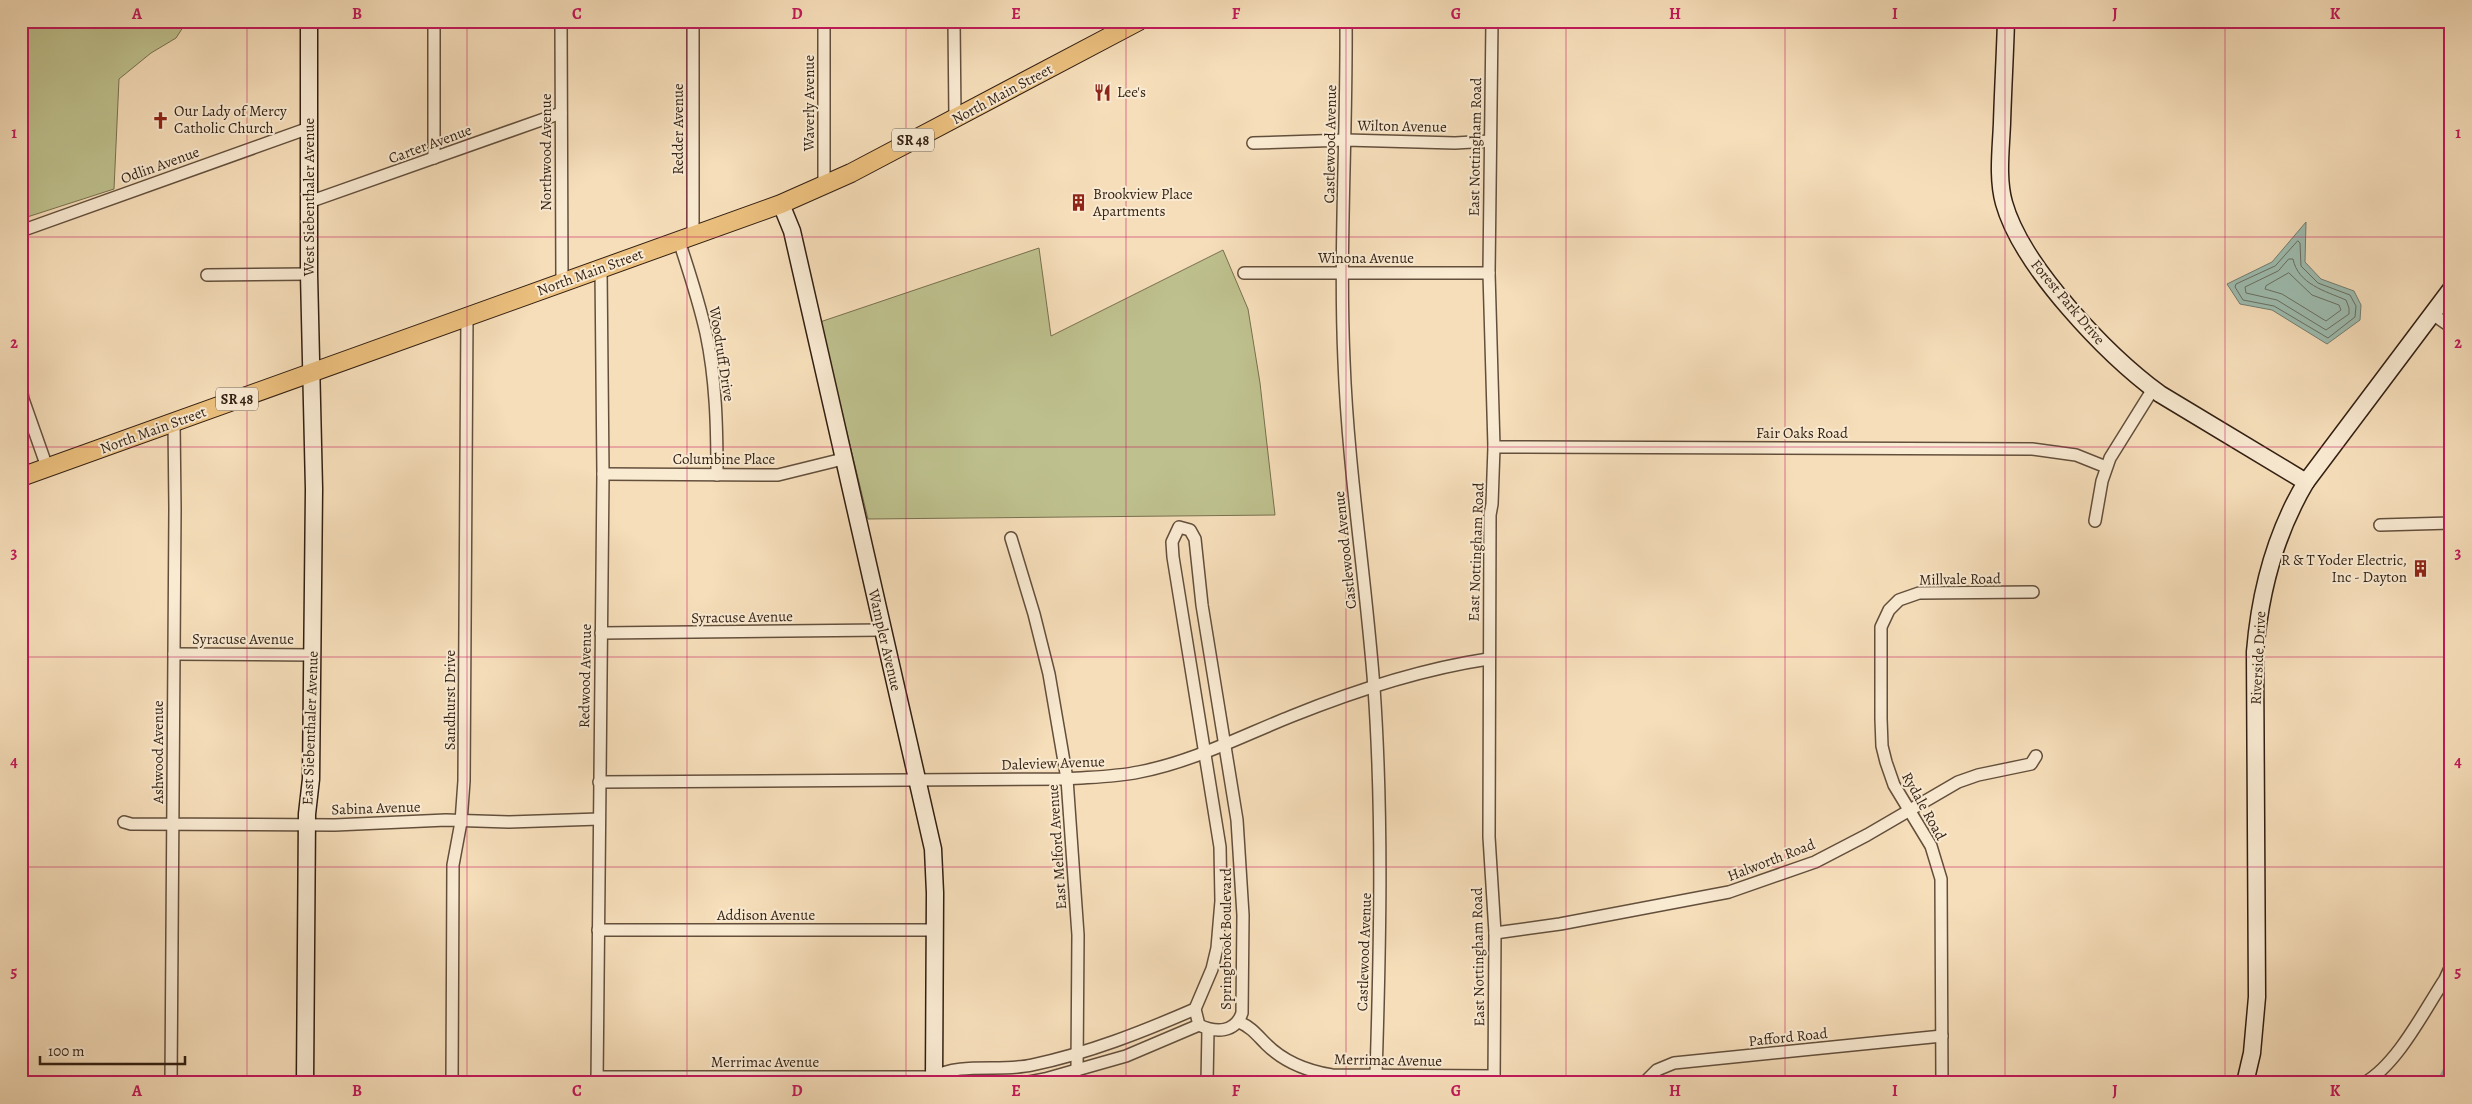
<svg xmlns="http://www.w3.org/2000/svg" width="2472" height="1104" font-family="Alegreya,serif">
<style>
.green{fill:#bec18e;stroke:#787050}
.water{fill:#9dbcb0;stroke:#727d71}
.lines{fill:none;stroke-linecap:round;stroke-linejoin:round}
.shore{stroke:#686e61;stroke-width:1}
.river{stroke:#9dbcb0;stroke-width:18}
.street-casing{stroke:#634f3c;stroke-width:14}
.secondary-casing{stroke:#321f12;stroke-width:19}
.primary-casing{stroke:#321f12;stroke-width:20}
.street{stroke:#f9ead2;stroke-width:11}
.secondary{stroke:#f9ead2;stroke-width:16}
.primary{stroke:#ebbf7d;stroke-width:18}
.grid{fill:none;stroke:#c2185b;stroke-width:1;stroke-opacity:0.55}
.labels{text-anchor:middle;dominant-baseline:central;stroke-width:4;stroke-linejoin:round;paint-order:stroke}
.shield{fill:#f9ead2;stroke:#6e5c4c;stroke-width:1}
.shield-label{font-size:14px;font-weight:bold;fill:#321f12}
.poi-label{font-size:15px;fill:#321f12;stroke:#f9ead2;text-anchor:start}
.street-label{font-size:15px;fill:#321f12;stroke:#f9ead2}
.neatline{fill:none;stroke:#c2185b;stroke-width:2}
.grid-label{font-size:16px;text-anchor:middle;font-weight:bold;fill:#c2185b}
</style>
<rect width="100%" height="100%" fill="#f6deba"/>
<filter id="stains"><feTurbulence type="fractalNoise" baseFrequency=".004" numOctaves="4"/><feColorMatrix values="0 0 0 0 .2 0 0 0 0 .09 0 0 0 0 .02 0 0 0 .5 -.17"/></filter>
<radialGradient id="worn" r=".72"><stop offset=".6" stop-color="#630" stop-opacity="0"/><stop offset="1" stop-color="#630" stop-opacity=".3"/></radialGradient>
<g class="green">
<polygon points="21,21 187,21 176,38 151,53 119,79 114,189 21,219"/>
<polygon points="1039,248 1051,336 1223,250 1248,309 1260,383 1275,515 868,519 820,322"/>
</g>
<polygon class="water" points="2306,222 2305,262 2321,279 2354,291 2361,305 2360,320 2327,344 2272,310 2240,304 2227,284 2272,262"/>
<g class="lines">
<g class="shore">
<polygon points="2298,241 2300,243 2301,266 2318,283 2350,295 2356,306 2355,317 2328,338 2274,306 2243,300 2235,287 2236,284 2275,266"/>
<path d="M2289 259H2293C2298 284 2325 291 2346 300L2349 308V314L2326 330 2277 300 2246 293 2245 287 2278 271Z"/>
<polygon points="2289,273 2312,295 2339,305 2341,310 2326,321 2282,294 2265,289 2266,286"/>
</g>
<polyline class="river" points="2446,1083 2451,1073"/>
<defs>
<g id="street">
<polyline points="561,21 562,283"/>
<polyline points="693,21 693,236"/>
<polyline points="824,21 824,186"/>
<polyline points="954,21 955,119"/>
<path d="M1346 21C1347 134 1339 248 1344 361 1348 470 1366 579 1374 688 1383 817 1380 946 1376 1075"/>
<polyline points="1492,21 1489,273 1494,447 1492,504 1490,515 1489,837 1495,933 1494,1083"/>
<polyline points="1253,143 1346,140 1455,143 1490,141"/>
<polyline points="434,158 434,21"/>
<polyline points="309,202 561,113"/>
<polyline points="21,231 309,128"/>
<path d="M679 241C689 271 699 302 706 333 716 380 717 427 717 475"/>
<polyline points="21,258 21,311"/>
<polyline points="1244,273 1489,273"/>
<polyline points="207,275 309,274"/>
<polyline points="2431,313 2451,327"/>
<polyline points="21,388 23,399 47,467"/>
<polyline points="1494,447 2032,449 2076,455 2106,467"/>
<polyline points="603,474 778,475 843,459"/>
<polyline points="2095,521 2102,481 2110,458 2153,389"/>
<polyline points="2380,525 2451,523"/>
<path d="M1179 527 1190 530 1195 539 1202 605 1237 820 1243 915 1242 1013C1235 1033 1216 1033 1199 1025L1195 1009 1212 969 1217 948 1221 901 1220 847 1173 557 1172 542Z"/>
<polyline points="1011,538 1034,614 1049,674 1067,779 1078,935 1077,1070"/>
<polyline points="601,633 883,630"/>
<polyline points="174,654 312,655"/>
<path d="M599 782 1067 779C1091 777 1115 777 1139 772 1192 762 1242 736 1292 716 1354 691 1422 669 1488 659"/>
<polyline points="124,822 131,824 335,825 446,820 509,822 599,819"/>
<polyline points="598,930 935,930"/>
<polyline points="1495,933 1560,924 1729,892 1815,862 1867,835 1958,782 1978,775 2031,764 2036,756"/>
<path d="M1239 1022C1251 1027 1257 1035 1266 1044 1284 1062 1307 1071 1332 1075L1494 1076"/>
<polyline points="597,1077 934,1077 945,1083"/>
<path d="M934 1077C959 1062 1002 1072 1032 1065 1089 1053 1142 1032 1195 1009"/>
<polyline points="171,1083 175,509 174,422"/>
<polyline points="452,1083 453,865 461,822 464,781 467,316"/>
<polyline points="597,1083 603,474 601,269"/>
<polyline points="1024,1083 1045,1079 1126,1056 1199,1025"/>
<polyline points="1207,1083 1208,1029"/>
<polyline points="1644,1083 1657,1070 1674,1063 1942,1036"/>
<polyline points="1942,1083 1941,879 1931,846 1894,785 1886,762 1882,746 1881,719 1881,627 1889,610 1899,600 1919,593 2033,592"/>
<path d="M2364 1083C2397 1065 2424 1011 2445 979L2451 966"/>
</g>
<g id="secondary">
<path d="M2006 21C2005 55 2003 89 2002 123 2001 149 1997 178 2004 203 2022 267 2107 355 2160 394L2306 482"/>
<polyline points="781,204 792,231 933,849 935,893 934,1083"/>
<polyline points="305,1083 307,814 311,779 314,489 309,274 309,21"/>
<path d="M2245 1083 2252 1053 2257 997 2255 652C2260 591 2275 534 2306 482L2451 289"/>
</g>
<polyline id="primary" points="21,477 781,204 851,173 1139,21"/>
</defs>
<use href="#street" class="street-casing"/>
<use href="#secondary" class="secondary-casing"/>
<use href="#primary" class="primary-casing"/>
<use href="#street" class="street"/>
<use href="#secondary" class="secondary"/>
<use href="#primary" class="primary"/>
</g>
<path class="grid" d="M247 21V1083M467 21V1083M687 21V1083M906 21V1083M1126 21V1083M1346 21V1083M1566 21V1083M1785 21V1083M2005 21V1083M2225 21V1083M21 237H2451M21 447H2451M21 657H2451M21 867H2451"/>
<defs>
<symbol id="restaurant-bare" viewBox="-9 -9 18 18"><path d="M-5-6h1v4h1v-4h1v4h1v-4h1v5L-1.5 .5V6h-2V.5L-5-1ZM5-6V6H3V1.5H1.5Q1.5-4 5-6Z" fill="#8f2418" stroke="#f9ead2" stroke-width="2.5" paint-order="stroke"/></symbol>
<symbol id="church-bare" viewBox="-9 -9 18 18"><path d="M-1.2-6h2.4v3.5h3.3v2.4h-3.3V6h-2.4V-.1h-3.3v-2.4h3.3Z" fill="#8f2418" stroke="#f9ead2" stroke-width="2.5" paint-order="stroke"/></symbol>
<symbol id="building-bare" viewBox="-9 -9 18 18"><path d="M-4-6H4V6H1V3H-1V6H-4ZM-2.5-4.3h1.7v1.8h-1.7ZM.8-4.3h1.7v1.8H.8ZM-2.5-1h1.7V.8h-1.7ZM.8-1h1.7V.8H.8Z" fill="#8f2418" stroke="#f9ead2" stroke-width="2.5" paint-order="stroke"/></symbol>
</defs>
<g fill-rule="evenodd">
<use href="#restaurant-bare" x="1090" y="80" width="25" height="25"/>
<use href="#church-bare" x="148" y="108" width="25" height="25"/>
<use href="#building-bare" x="1066" y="190" width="25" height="25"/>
<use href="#building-bare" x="2408" y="556" width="25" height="25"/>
</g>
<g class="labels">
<g class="shield">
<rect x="892" y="128.5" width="42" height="23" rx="4"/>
<rect x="216" y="387.5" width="42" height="23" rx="4"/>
</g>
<g class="shield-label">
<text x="913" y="140">SR 48</text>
<text x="237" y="399">SR 48</text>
</g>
<g class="poi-label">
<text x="1117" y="92">Lee's</text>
<text x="174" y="111">Our Lady of Mercy<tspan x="174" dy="17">Catholic Church</tspan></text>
<text x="1093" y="194">Brookview Place<tspan x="1093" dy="17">Apartments</tspan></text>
<text x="2407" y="560" text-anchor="end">R &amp; T Yoder Electric,<tspan x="2407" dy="17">Inc - Dayton</tspan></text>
</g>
<g class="street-label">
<text transform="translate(1002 94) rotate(-28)">North Main Street</text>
<text transform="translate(809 103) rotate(-90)">Waverly Avenue</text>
<text transform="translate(1402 126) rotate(1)">Wilton Avenue</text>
<text transform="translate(678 129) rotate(-90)">Redder Avenue</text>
<text transform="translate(430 144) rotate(-20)">Carter Avenue</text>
<text transform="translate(1330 144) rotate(-89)">Castlewood Avenue</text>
<text transform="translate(1475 147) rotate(-89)">East Nottingham Road</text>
<text transform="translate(546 152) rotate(-90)">Northwood Avenue</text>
<text transform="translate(160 165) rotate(-20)">Odlin Avenue</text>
<text transform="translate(309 197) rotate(-90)">West Siebenthaler Avenue</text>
<text x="1366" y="258">Winona Avenue</text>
<text transform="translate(590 272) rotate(-20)">North Main Street</text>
<text transform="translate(2068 302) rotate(50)">Forest Park Drive</text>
<text transform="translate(722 354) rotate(81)">Woodruff Drive</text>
<text transform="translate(153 430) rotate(-20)">North Main Street</text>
<text x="1802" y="433">Fair Oaks Road</text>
<text x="724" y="459">Columbine Place</text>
<text transform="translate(1345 550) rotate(-96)">Castlewood Avenue</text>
<text transform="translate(1476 552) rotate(-88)">East Nottingham Road</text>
<text transform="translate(1960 579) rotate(-1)">Millvale Road</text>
<text transform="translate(742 617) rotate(-1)">Syracuse Avenue</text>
<text x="243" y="639">Syracuse Avenue</text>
<text transform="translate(885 640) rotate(77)">Wampler Avenue</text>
<text transform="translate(2258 658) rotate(-87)">Riverside Drive</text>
<text transform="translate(585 676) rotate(-89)">Redwood Avenue</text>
<text transform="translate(450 700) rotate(-90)">Sandhurst Drive</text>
<text transform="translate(310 728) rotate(-88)">East Siebenthaler Avenue</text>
<text transform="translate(158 752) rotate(-90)">Ashwood Avenue</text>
<text transform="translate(1053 763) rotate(-2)">Daleview Avenue</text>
<text transform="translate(1924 806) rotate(61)">Rydale Road</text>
<text transform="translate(376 808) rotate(-2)">Sabina Avenue</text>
<text transform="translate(1057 847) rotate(-94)">East Melford Avenue</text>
<text transform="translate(1771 860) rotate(-21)">Halworth Road</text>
<text x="766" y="915">Addison Avenue</text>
<text transform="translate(1226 939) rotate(-90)">Springbrook Boulevard</text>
<text transform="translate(1364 952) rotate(-88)">Castlewood Avenue</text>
<text transform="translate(1478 957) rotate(-91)">East Nottingham Road</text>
<text transform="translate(1788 1037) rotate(-6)">Pafford Road</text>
<text transform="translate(1388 1060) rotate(1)">Merrimac Avenue</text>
<text x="765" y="1062">Merrimac Avenue</text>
</g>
</g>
<rect width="2472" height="1104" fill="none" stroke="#f6deba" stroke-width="55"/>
<path d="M40 1056v8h145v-8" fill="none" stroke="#321f12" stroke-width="2.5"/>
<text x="48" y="1056" font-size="15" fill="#321f12" stroke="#f9ead2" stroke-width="4" paint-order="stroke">100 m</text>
<rect x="28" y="28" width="2416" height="1048" class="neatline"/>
<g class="grid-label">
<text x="137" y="19">A</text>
<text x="357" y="19">B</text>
<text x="577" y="19">C</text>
<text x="797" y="19">D</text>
<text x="1016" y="19">E</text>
<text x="1236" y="19">F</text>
<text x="1456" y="19">G</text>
<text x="1675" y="19">H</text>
<text x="1895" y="19">I</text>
<text x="2115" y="19">J</text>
<text x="2335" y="19">K</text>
<text x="14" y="138">1</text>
<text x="2458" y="138">1</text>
<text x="14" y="348">2</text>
<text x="2458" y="348">2</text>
<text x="14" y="558">3</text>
<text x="2458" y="558">3</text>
<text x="14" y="767">4</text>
<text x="2458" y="767">4</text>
<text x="14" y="977">5</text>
<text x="2458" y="977">5</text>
<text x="137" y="1096">A</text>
<text x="357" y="1096">B</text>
<text x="577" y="1096">C</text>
<text x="797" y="1096">D</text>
<text x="1016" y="1096">E</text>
<text x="1236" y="1096">F</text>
<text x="1456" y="1096">G</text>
<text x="1675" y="1096">H</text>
<text x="1895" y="1096">I</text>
<text x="2115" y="1096">J</text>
<text x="2335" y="1096">K</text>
</g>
<rect width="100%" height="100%" filter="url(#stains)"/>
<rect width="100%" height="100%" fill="url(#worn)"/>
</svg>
